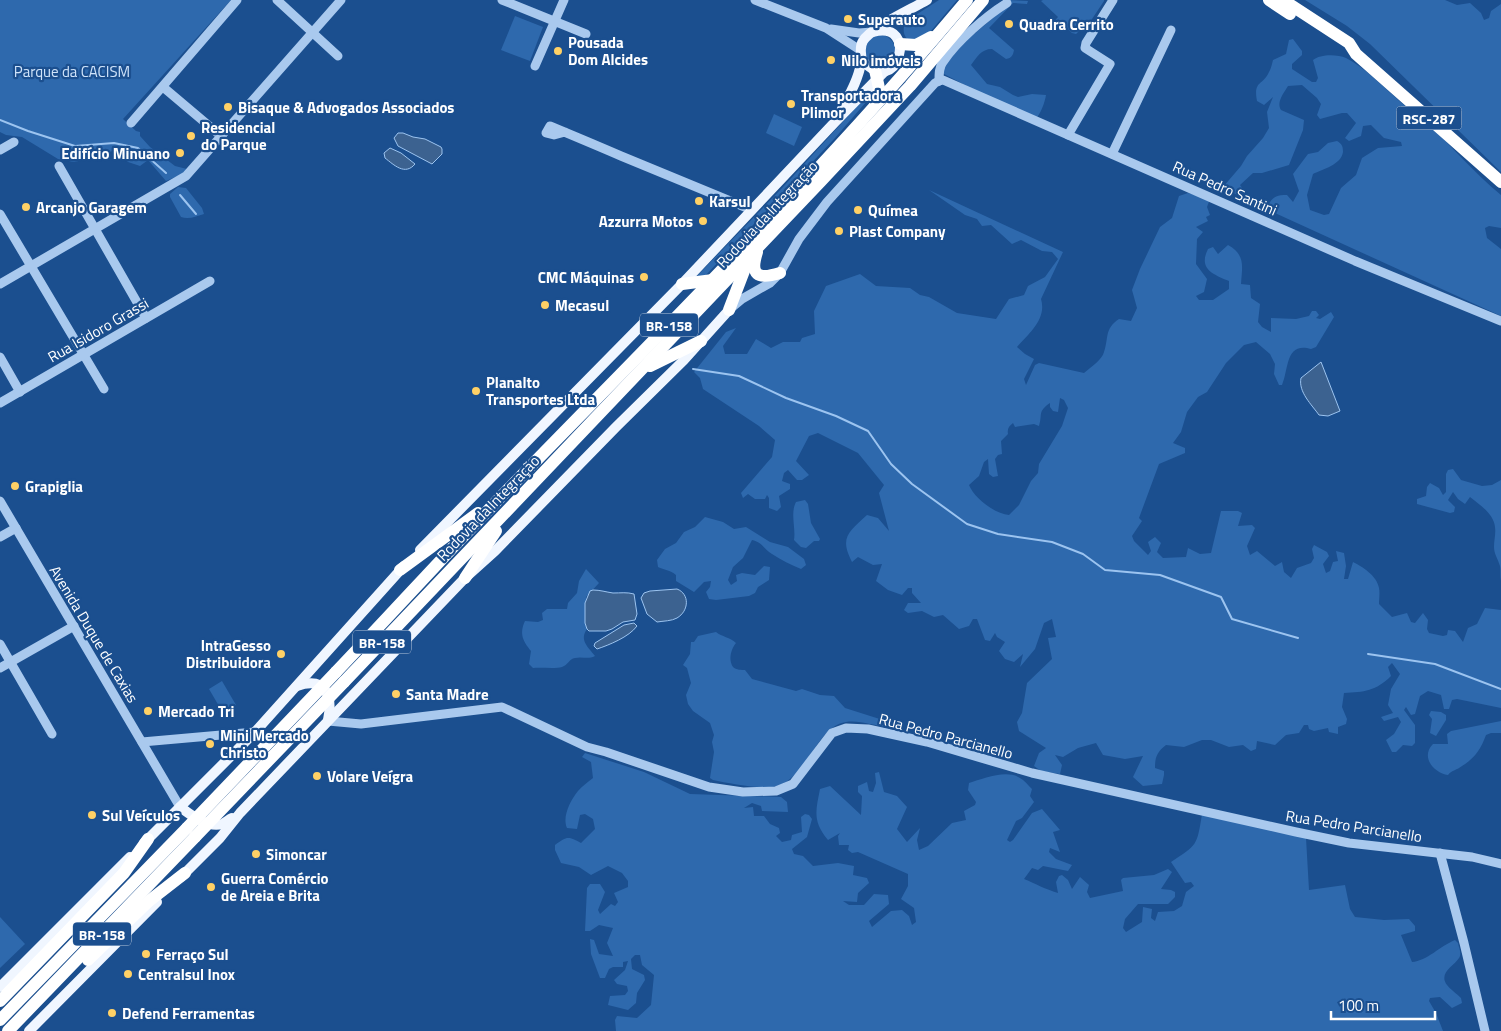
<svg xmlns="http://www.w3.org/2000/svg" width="1501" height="1031" font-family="'Titillium Web',sans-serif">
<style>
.green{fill:#2e69ad;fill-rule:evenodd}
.water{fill:#3c6290;stroke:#9cc4f0}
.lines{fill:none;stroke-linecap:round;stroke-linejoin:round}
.stream{stroke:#9cc4f0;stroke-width:2}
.minor{stroke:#a9c9ee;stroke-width:9}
.major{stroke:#f0f6ff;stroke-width:10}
.highway{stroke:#fff;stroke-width:12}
.highway-bridge{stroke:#fff;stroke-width:12}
.poi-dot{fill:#ffd166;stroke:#1b4f8f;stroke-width:2}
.labels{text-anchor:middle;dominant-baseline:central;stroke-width:4.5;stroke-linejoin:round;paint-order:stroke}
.shield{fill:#1b4f8f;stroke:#bbcadd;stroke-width:1}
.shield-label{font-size:14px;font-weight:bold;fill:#fff}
.poi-label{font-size:15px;font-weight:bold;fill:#fff;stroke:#1b4f8f;text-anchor:start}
.park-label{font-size:15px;fill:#cfe3fa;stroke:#1b4f8f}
.street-label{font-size:15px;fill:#fff;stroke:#1b4f8f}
</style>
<rect width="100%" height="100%" fill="#1b4f8f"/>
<g class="green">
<polygon points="0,0 231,0 123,119 136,131 140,132 140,136 150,147 175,166 187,169 185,173 166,181 148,160 140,166 128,162 125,159 125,155 119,150 115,150 97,157 74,162 58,159 22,137 6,135 0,132"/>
<path d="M939 0H957L925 38 911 43C904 37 902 32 905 22Z"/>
<path d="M1005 0 1028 1 1027 4 1013 3 989 28 1014 50C1013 55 1012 58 1006 59L992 49C981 49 977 57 971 65L987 84 1000 87 1013 95 1018 97 1032 94 1046 95C1045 102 1040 116 1035 119L980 93 944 74V65L968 39 1000 12 994 6Z"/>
<polygon points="1043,0 1104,0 1104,1 1090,22 1086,24 1076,34 1072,33 1065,26 1051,25 1058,17 1041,1"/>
<polygon points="1305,0 1445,0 1457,5 1470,3 1481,13 1484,20 1489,18 1491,11 1501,4 1501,172 1370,44 1347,26"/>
<polygon points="515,16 543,27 530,61 501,50"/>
<circle cx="880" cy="50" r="15"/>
<path d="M1293 39 1302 51V55L1292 64V69L1312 82H1316L1318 78 1313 60C1320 54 1337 54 1346 58 1364 67 1379 83 1394 96 1403 105 1414 112 1424 120 1450 144 1473 172 1501 195V228L1489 226 1485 228 1487 238 1501 249V316L1266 209C1272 198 1274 195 1287 195L1293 202 1299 191 1293 174 1308 154 1318 152 1328 143 1337 141C1342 144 1343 146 1343 152 1341 165 1323 169 1313 174L1307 195 1310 210 1324 215 1329 214 1341 188 1356 175 1362 158 1378 148 1402 146 1401 142 1384 138 1371 125 1363 126 1361 136 1349 141 1345 138 1356 123 1347 113H1342L1320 119 1317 115 1321 104 1317 98 1302 85 1288 86C1284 93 1276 102 1281 110L1304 120 1303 130 1289 165 1262 173H1253L1240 185 1250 199 1246 200 1223 187 1241 166 1247 156 1263 138 1269 128 1267 112 1273 97 1264 105 1257 101C1253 80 1263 86 1269 72 1271 69 1272 64 1273 60L1286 54 1289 40Z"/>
<polygon points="872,90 873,94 835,138 705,276 695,278 783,187"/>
<polygon points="774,114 802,127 794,146 766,133"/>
<path d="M178 187 186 188 202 208 204 214C197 216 189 220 181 217L170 197V194Z"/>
<path d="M929 190 1063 252 1041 299C1047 319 1029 333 1017 347L1025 354 1034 359 1024 379 1026 385 1035 365 1039 363 1084 373C1091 367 1102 360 1104 352 1109 338 1104 329 1119 319L1131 321 1137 308 1132 290 1140 269 1160 227 1172 218 1179 196 1188 193 1210 199 1207 207 1210 215 1206 217 1208 221 1196 227 1203 232 1197 239 1196 264 1207 279 1204 292 1196 296 1199 300H1213L1229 289V281C1213 274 1198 269 1208 249L1213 247 1218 254 1228 245C1246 255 1242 267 1241 284L1250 285 1251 298 1260 304 1258 322 1262 327 1271 332V318L1296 319 1309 316 1312 311H1316L1319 315 1316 318 1320 319 1331 312 1334 317 1316 347 1311 349C1285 342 1289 369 1282 385H1279L1274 374 1275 364 1270 354 1256 342 1244 345 1226 363 1207 392 1198 397 1187 412 1181 432 1173 443 1185 448V453L1159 464 1139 518 1142 521 1132 536 1134 541 1148 555 1151 551 1148 542 1155 537 1161 543 1157 552 1163 558 1186 557 1188 548 1200 554 1211 553 1221 511H1238L1242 513 1238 526 1252 525 1255 528 1247 546 1250 555 1257 551 1275 566 1282 562 1284 572 1291 578 1297 568 1311 563 1314 558 1312 549 1314 545 1327 552 1329 556 1323 564 1326 573 1330 571 1333 562 1338 561 1336 551 1344 553 1346 566 1344 579H1348L1353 562C1363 567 1377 576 1379 588 1380 593 1379 599 1379 604L1392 617 1407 613 1411 622 1415 623 1423 613 1428 620 1427 629 1429 633 1443 636 1447 635 1448 630 1455 631 1463 642 1468 628 1477 624 1485 608 1501 610V708L1457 699 1452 700 1449 709H1444L1441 695 1428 691 1420 696 1415 714 1411 715 1406 707 1404 710 1415 725V743L1412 746 1403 745 1396 752H1392L1386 740 1394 734 1401 722 1398 717 1384 721 1381 717 1393 713 1388 705 1391 689 1400 674 1392 663 1388 667 1391 676C1376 691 1364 692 1344 693L1342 707 1347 719 1346 724 1338 727V734L1329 732 1328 728 1314 731 1309 729 1308 725H1304L1299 733 1286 735 1275 745 1257 741 1256 749 1251 751 1243 745 1229 747 1211 740H1202L1184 747 1166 745C1157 752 1155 757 1155 768L1164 771V775L1162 784 1143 786 1133 777 1143 756 1125 759 1103 755 1096 743 1078 748 1063 757 1055 755 1062 765 1060 774 1041 771 1034 766 1039 753 1046 748 1019 731 1017 722 1022 713 1027 683 1052 659 1048 638 1056 637 1052 619 1044 623 1035 649 1020 667 1023 654 1014 662 1005 659 999 651 1005 642 997 637 995 633 990 641 985 640 977 619H973L969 626 959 629 943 615 934 617 922 611 908 613 904 610 908 603H921L912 593V588H908L902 595 888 590 876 581 882 564 873 565 858 557 852 562C839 537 849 532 867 515L878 518 889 531 879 493 884 485 858 453 818 433 809 436 796 461 809 475 802 480H797L788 470 784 473 782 481 790 484V489L779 496 781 507 777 511 769 508V498L767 495 765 499H755L748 494 743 498 741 493 772 457 775 440 759 426 703 389 700 378 694 372 726 332 736 328 723 346 725 354H747L756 339 771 348 783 342H800L802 338 815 334 814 311 826 286 860 274 876 286 910 288 920 295 929 297 957 313 996 319 1009 299 1024 295 1028 286 1045 277 1058 259 1052 252 1042 251 1021 240 1012 244 991 225 982 226 977 219 965 215ZM1060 398 1064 400 1068 408 1062 426 1039 464 1038 473 1031 481 1019 505 1009 515C995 514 974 498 969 485L979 476 984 462 988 459 989 474 993 477 998 476 995 459 998 455 1002 454 1001 441 1008 434C1007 429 1009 426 1013 423L1015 427 1034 424 1039 426C1043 414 1037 412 1050 403V407L1053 411 1058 412Z"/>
<path d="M1453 469 1461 480 1482 486 1492 485 1501 480V581C1500 576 1501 570 1500 566 1498 559 1494 554 1494 547 1494 540 1496 534 1495 527 1494 514 1480 505 1470 497L1465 504 1458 499 1453 492 1448 500 1455 507 1454 512 1450 513 1417 504V499L1426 496 1427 487 1430 483 1439 488 1443 495 1446 492V474L1448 470Z"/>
<path d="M805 500 808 504 811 523 820 539 819 541H814L806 548 801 547 794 540C796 528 790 513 796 502Z"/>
<path d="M705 517 723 522 734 529 746 527 770 542 788 547 804 559 806 565 801 569C791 565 781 560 772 554 764 549 762 542 752 540L743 558 733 567 728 580 731 585 737 581 736 575 742 573 755 575 764 566 770 567 769 580 758 587 755 593 749 596 716 600 709 599 706 592 710 587 711 581 704 582 694 592 676 581V575C670 570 664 570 658 567L657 560 665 549 676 543 684 532 695 527Z"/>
<path d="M586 569 599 583 586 597 585 623 587 629C579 640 588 647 595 656 587 660 583 656 575 658 569 659 568 665 562 667 555 669 541 667 533 668L529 664 531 651C523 641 519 634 525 621L538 622 543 620 542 613 547 609H567L568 603 577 593 579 581Z"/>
<path d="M716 632C722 637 730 637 736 643 731 649 728 660 733 667 736 670 742 670 745 670L752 679 796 691 802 689 820 695 834 696 845 708 886 721 885 724 888 727C874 726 860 720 846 722 816 726 806 782 773 787 759 789 727 783 713 780L710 778 714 752 712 742 714 735 710 723 693 711 688 704 686 695 691 683 687 668 683 665 690 654 691 642H694L698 636Z"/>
<polygon points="222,681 236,705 223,713 209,689"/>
<polygon points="1431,711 1441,712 1446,715 1446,720 1436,736 1430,733 1432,719 1429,715"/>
<path d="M1501 721V733H1491L1486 735C1481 749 1474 759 1462 766 1457 770 1452 770 1448 775 1434 773 1420 757 1433 744H1448L1447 734 1451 731Z"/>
<path d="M585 753 644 772 690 794 781 797 787 802 788 812 762 811 761 806 752 803 744 808 753 807 754 816H764L770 824 779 828 780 833 776 836 782 842 791 840 792 835 802 832 801 817 805 814 809 815 812 819 807 837 792 849 794 854 803 856 813 866 838 863 854 866 853 875 867 878 869 883 858 893 857 902 843 901 849 905H864L874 894 888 895 889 904 869 921 872 927 891 911 902 910 909 916 912 925 916 922 914 908 901 899 908 886V874L858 852 852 853 848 850 849 845H839L838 836 840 833 828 840C812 821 816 810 820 789L830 786 861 815 862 796 858 792V786L867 782 869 791 873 792 876 783 875 773 879 772 884 792 897 796 907 807 897 829 907 842 920 828 917 840 919 850 928 846 952 823 966 820 964 811 975 805 976 802 968 790 969 783C983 779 1006 769 1020 778 1024 780 1028 785 1032 789L1030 796 1034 802 1022 818 1016 821 1007 840 1010 842 1013 840 1032 813 1042 809 1060 830 1053 832 1060 852 1050 848 1049 852 1056 859 1072 865 1068 871 1043 866 1038 870 1032 868 1024 879C1036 884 1045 889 1058 893L1056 882 1059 876 1062 875 1068 880 1072 889 1080 877 1089 885 1087 892 1090 898 1123 891 1121 880 1123 878 1154 875 1168 869 1172 872 1161 889 1171 890 1175 892V897L1168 904H1138L1125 919 1123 928 1126 932 1142 922 1143 907 1152 909 1151 918 1155 921 1158 912 1174 911 1182 906 1186 892 1194 886 1191 882 1185 883 1171 862C1197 845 1197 846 1202 814L1306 838 1309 890 1345 885 1350 909 1355 917 1384 920 1409 919 1415 926V931L1401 935 1412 962C1427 961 1440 946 1455 940L1458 943C1459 948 1462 954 1459 958 1454 966 1438 973 1447 985 1450 989 1457 994 1461 998L1462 1003 1452 1008 1440 997 1430 998 1429 1001 1436 1013 1443 1031H616L615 1020 617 1016 637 1018 651 1005 654 975 642 965 640 955H635L631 959 632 969 644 975 645 980 637 993 636 1003 628 1010 608 1005 610 996 625 995 628 991 627 986 617 984 614 980 625 970 628 961 623 962V967H613L609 969 605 978H600L591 954 590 939 594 940 599 954 613 956 607 943 613 928 599 925 590 931H585L587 888 590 884H600L605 892 598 910 600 914 611 904 615 906 618 902 614 893 628 887V881L622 873 608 866 591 875 579 867 561 863 555 850V845C567 836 568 836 581 843L595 829 593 819 585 814 580 815 577 829 567 828C562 817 570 801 578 791 582 786 588 782 593 778L591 762 582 757Z"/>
<polygon points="0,917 25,944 0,968"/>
</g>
<g class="water">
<polygon points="398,133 403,133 413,137 425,139 441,147 442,149 442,154 432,164 398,146 394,138"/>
<path d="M390 148 401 153 415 164C405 176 394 165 385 158L384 153Z"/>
<path d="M1321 362 1340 411 1328 416 1319 415C1312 405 1298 392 1301 378Z"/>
<path d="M677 589C690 594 689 611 677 618 672 621 663 621 657 622L647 614 641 598 644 593 650 591Z"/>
<path d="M593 590C600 590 606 592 613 593 621 593 627 592 634 594L637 614 635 620 623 622 612 629 606 631H589L587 629 585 623V603L590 591Z"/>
<path d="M634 623 637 626C629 637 609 645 597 649L594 646 595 643 624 625Z"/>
</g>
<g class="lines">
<g class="stream">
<polyline points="0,120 28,131 75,146 114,143 138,148 166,173"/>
<polyline points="180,195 196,214"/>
<polyline points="693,369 739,376 786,398 836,416 868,431 891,464 912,484 967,524 998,534 1052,542 1083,554 1105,570 1160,575 1221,597 1232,619 1298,638"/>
<polyline points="1368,654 1435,664 1501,689"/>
</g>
<g class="minor">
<polyline points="277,0 338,56"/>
<polyline points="502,0 586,34"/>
<polyline points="755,0 826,28 860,50"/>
<polyline points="831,29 859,33 872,32"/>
<polyline points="535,66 564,0"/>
<polyline points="939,81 943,80 1355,261 1501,321"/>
<path d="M939 81C939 74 939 67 943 62 957 41 986 16 1007 3"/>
<polyline points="163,87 221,136"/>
<polyline points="131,123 237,0"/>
<path d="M565 132 554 135 546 133 550 126C574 136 598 146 621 156L752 210"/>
<polyline points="1068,135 1110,64 1085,48 1086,43 1113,0"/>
<polyline points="0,150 14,142"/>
<polyline points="1112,154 1171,30"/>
<polyline points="59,166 146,318"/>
<polyline points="0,214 104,389"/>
<polyline points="0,284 186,176 341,0"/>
<polyline points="730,309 742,299 770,283 780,273 799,239 827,202 935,83 939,81"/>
<polyline points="0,357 20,392"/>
<polyline points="0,403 210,281"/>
<polyline points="0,501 180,807"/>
<polyline points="0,537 16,528"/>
<polyline points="0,644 52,734"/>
<polyline points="0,668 74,626"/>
<polyline points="328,721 361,724 502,707 587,747 606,752 709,787 743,792 776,791 793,784 832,733 846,728 868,729 927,742 1032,773 1296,832 1349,843 1472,857 1501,864"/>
<polyline points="142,742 255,732"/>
<polyline points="1440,853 1464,943 1485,1031"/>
</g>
<g class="major">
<path d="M862 60C898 101 920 19 873 32"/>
<path d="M840 113C848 97 858 81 861 63 863 56 858 49 863 41 870 28 912 9 927 0"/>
<polyline points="420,550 682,284 835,122 886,70"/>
<path d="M297 686C326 676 333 696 328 720"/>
<path d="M180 807C191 815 207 828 222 824 225 823 229 819 232 818"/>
<polyline points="144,843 255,732 404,566"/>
<polyline points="181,877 220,838 240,813 465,578 495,551 616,427 684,360 729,310"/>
<polyline points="0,987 130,857"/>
<polyline points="29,1031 157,902"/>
</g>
<g class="highway">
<polyline points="1269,0 1290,14"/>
<polyline points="1283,0 1349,43 1356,54 1501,182"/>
<polyline points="900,44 916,45 931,37"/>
<polyline points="875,70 879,88 875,104"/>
<path d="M757 252C750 275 757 280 780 273"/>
<polyline points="682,284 713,280"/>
<polyline points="729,310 747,263"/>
<polyline points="650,366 701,341"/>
<polyline points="400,570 478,513"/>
<polyline points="465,578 496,531"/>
<path d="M336 672C400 605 462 536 527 470 677 316 829 165 967 0"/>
<polyline points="344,682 821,181 910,86 983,0"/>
<polyline points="88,960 149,901 185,873"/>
<polyline points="0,1001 124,873 148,839"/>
<polyline points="0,1020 187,828"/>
<polyline points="8,1031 195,837"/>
</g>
<g class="highway-bridge">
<polyline points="187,828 336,672"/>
<polyline points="195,837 344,682"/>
</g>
</g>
<g class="poi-dot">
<circle cx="848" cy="19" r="5"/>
<circle cx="1009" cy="24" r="5"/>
<circle cx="558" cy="51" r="5"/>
<circle cx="831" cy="60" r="5"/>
<circle cx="791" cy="104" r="5"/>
<circle cx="228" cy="107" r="5"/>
<circle cx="191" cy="136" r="5"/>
<circle cx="180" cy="153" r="5"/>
<circle cx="699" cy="201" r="5"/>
<circle cx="26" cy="207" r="5"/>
<circle cx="858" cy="210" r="5"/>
<circle cx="703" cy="221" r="5"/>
<circle cx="839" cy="231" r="5"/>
<circle cx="644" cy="277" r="5"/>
<circle cx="545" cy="305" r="5"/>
<circle cx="476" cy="391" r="5"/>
<circle cx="15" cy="486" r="5"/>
<circle cx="281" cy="654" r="5"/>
<circle cx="396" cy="694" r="5"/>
<circle cx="148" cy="711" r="5"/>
<circle cx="210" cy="744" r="5"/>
<circle cx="317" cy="776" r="5"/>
<circle cx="92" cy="815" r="5"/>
<circle cx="256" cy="854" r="5"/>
<circle cx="211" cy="887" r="5"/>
<circle cx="146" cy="954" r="5"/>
<circle cx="128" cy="974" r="5"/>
<circle cx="112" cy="1013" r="5"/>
</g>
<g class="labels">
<g class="shield">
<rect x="1396.5" y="106.5" width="65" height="23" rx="4"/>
<rect x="640" y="313.5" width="58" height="23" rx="4"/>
<rect x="353" y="630.5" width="58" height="23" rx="4"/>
<rect x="73" y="922.5" width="58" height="23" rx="4"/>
</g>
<g class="shield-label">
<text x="1429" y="118">RSC-287</text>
<text x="669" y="325">BR-158</text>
<text x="382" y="642">BR-158</text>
<text x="102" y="934">BR-158</text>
</g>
<g class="poi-label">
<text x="858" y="19">Superauto</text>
<text x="1019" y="24">Quadra Cerrito</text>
<text x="568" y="42">Pousada<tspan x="568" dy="17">Dom Alcides</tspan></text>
<text x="841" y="60">Nilo imóveis</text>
<text x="801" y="95">Transportadora<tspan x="801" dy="17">Plimor</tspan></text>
<text x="238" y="107">Bisaque &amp; Advogados Associados</text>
<text x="201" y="127">Residencial<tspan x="201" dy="17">do Parque</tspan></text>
<text x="170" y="153" text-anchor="end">Edifício Minuano</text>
<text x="709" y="201">Karsul</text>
<text x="36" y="207">Arcanjo Garagem</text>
<text x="868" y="210">Químea</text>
<text x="693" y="221" text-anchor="end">Azzurra Motos</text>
<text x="849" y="231">Plast Company</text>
<text x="634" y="277" text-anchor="end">CMC Máquinas</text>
<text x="555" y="305">Mecasul</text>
<text x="486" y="382">Planalto<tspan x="486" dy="17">Transportes Ltda</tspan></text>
<text x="25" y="486">Grapiglia</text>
<text x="271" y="645" text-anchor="end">IntraGesso<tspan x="271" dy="17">Distribuidora</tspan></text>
<text x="406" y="694">Santa Madre</text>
<text x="158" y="711">Mercado Tri</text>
<text x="220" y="735">Mini Mercado<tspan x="220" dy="17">Christo</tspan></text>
<text x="327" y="776">Volare Veígra</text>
<text x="102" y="815">Sul Veículos</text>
<text x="266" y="854">Simoncar</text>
<text x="221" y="878">Guerra Comércio<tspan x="221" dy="17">de Areia e Brita</tspan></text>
<text x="156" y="954">Ferraço Sul</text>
<text x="138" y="974">Centralsul Inox</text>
<text x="122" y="1013">Defend Ferramentas</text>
</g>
<g class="park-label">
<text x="72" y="71">Parque da CACISM</text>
</g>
<g class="street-label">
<text transform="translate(1225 188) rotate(24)">Rua Pedro Santini</text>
<text transform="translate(767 214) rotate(-47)">Rodovia da Integração</text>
<text transform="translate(98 330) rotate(-30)">Rua Isidoro Grassi</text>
<text transform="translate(488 508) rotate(-46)">Rodovia da Integração</text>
<text transform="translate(94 634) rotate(59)">Avenida Duque de Caxias</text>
<text transform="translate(946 736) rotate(15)">Rua Pedro Parcianello</text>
<text transform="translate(1354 826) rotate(9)">Rua Pedro Parcianello</text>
</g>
</g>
<path d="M1331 1011v8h104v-8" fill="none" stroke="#ffffff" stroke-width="2.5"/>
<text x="1338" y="1011" font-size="15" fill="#ffffff" stroke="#1b4f8f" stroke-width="4" paint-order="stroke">100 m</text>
</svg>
